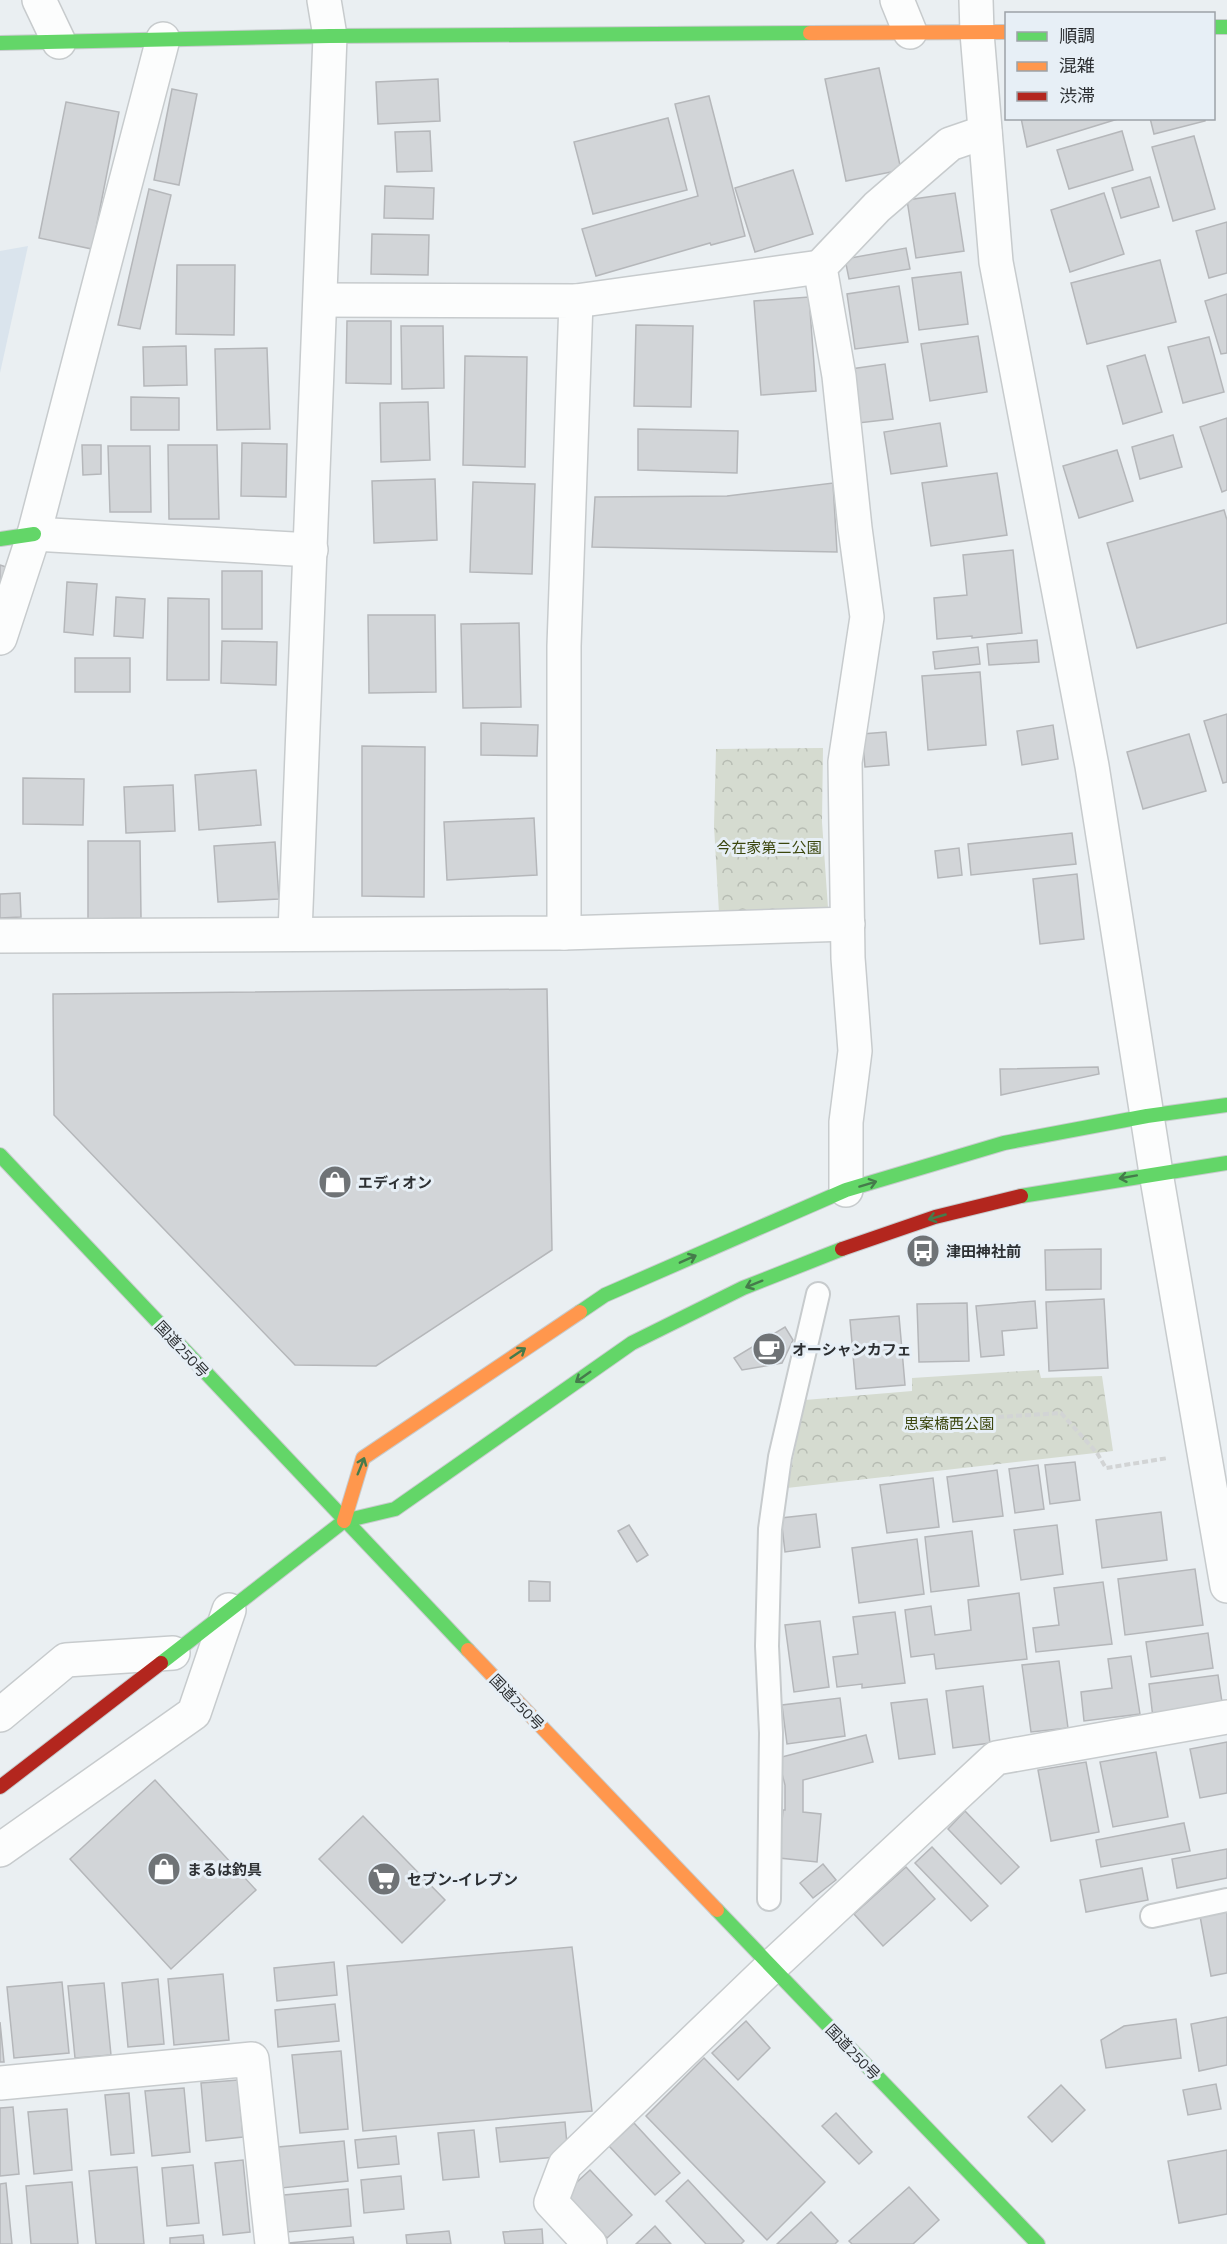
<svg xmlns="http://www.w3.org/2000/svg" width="1227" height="2244" font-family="'Titillium Web','Noto Sans JP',sans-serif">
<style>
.built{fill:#dae4ed}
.park{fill:url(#park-crowns)}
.building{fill:#d2d5d8;stroke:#b5b7ba;stroke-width:1.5}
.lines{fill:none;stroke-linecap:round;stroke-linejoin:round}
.lane-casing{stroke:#c7cbcd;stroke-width:26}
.street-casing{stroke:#c7cbcd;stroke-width:36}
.fast-casing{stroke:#c7cbcd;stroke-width:16}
.slow-casing{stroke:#c7cbcd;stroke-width:16}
.jam-casing{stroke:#c7cbcd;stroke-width:16}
.path{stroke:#d2d4d5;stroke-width:4;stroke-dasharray:6 3;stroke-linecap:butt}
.lane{stroke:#fcfdfd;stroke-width:22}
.street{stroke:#fcfdfd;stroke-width:33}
.fast{stroke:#63d668;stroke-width:14}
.slow{stroke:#ff974d;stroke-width:14}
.jam{stroke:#b3261e;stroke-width:14}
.oneway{stroke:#457b4b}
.labels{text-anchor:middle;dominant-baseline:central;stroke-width:6;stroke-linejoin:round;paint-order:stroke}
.park-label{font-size:15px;fill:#3b460d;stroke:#e7eff6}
.poi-label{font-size:15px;font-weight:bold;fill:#2d3033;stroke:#e7eff6;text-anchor:start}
.street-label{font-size:15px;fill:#2d3033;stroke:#e7eff6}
</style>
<defs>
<pattern id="park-crowns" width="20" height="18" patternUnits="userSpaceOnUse" patternTransform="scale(1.5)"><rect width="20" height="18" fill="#d5dbd0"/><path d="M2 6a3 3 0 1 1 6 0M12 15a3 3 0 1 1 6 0" fill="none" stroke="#b7bcb3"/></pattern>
</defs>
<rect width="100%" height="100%" fill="#eaeff2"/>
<polygon class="built" points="28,246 0,373 0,251"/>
<g class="park">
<polygon points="823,748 822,822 828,908 719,913 714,826 716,749"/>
<polygon points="1039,1370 1041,1378 1102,1376 1113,1451 787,1488 805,1400 912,1391 912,1378"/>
</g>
<g class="building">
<polygon points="879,68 901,170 846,181 825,79"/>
<polygon points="438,79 440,121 378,124 376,82"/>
<polygon points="172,89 197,94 179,185 154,180"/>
<polygon points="709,96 745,236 711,245 710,243 596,276 582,229 698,196 675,104"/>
<polygon points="66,102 119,112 92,249 39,238"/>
<polygon points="668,118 687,190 593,214 574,142"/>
<polygon points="1021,118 1121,118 1027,147"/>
<polygon points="1150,118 1205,118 1205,121 1154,134"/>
<polygon points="430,131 432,171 397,172 395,132"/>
<polygon points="1122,131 1133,170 1069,189 1057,150"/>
<polygon points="1194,136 1215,209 1173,221 1152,147"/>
<polygon points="793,170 813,234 755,252 735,188"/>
<polygon points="1150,177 1159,207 1121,218 1112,188"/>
<polygon points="385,186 434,188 433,219 384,218"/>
<polygon points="149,189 171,195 140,329 118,325"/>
<polygon points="955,193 964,251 916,258 907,200"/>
<polygon points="1104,193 1124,254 1070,272 1051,210"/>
<polygon points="1227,222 1227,273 1209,278 1196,231"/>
<polygon points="372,234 429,235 428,275 371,274"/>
<polygon points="906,248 910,269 849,279 845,259"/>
<polygon points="1160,260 1176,322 1087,344 1071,283"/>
<polygon points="177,265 235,265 234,335 176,334"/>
<polygon points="961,272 968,324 919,330 912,278"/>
<polygon points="899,286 908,342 855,349 847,294"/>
<polygon points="1227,294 1227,353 1221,354 1205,301"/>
<polygon points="809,297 816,391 761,395 754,301"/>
<polygon points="347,321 391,321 391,384 346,383"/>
<polygon points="636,325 693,326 691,407 634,406"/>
<polygon points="401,326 443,326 444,388 402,389"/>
<polygon points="978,336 987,392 930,401 921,344"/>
<polygon points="1209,337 1224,392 1183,403 1168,347"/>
<polygon points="186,346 187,385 144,386 143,347"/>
<polygon points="267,348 270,429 217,430 215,349"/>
<polygon points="1145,355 1162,412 1123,424 1107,366"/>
<polygon points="465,356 527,357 525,467 463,465"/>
<polygon points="885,364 893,419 858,423 851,369"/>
<polygon points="131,397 179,398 179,430 131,430"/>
<polygon points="428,402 430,460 381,462 380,403"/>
<polygon points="1227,418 1227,490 1222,492 1200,427"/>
<polygon points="940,423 947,466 891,474 884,432"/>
<polygon points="638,429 738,431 737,473 638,470"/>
<polygon points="1173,435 1182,467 1140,479 1132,447"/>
<polygon points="242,443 287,444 286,497 241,496"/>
<polygon points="82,445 101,445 101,474 83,475"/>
<polygon points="168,445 217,445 219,519 169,519"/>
<polygon points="108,446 150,446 151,512 110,512"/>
<polygon points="1117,450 1133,501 1079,518 1063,466"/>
<polygon points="997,473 1007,535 931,546 922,483"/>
<polygon points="435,479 437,540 374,543 372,481"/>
<polygon points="473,482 535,484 532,574 470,572"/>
<polygon points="833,483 837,552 592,547 595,497 727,496"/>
<polygon points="1224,510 1227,520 1227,623 1137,648 1107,543"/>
<polygon points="1013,550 1022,633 972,638 972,636 937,639 934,598 967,595 963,555"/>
<polygon points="0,565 9,568 0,594"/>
<rect x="222" y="571" width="40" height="58"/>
<polygon points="67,582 97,584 93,635 64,632"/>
<polygon points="116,597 145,599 143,638 114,636"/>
<polygon points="168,598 209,599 209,680 167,680"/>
<polygon points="368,615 435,615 436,692 369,693"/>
<polygon points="519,623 521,707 463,708 461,624"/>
<polygon points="1037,640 1039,662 989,665 987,644"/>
<polygon points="222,641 277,642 276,685 221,683"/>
<polygon points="978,647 980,664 935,669 933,652"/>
<rect x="75" y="658" width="55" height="34"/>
<polygon points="980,672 986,745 928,750 922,676"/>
<polygon points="1227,714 1227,782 1223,783 1204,721"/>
<polygon points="481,723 538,725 537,756 481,755"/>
<polygon points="1053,725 1058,759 1022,765 1017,731"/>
<polygon points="886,732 889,765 865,767 862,734"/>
<polygon points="1189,734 1206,791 1143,809 1127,752"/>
<polygon points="362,746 425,747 424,897 362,896"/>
<polygon points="256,770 261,825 199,830 195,775"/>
<polygon points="23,778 84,779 83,825 23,824"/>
<polygon points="173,785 175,831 126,833 124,787"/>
<polygon points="534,818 537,875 447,880 444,822"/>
<polygon points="1072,833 1076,864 971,875 968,844"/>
<polygon points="88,841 140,841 141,918 88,919"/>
<polygon points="275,842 279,899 218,902 214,846"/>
<polygon points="959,848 962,875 938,878 935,851"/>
<polygon points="1077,874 1084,939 1040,944 1033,879"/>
<polygon points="20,893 21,917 0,918 0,894"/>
<polygon points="547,989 552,1250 376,1366 295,1365 54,1115 53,994"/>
<polygon points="1098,1067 1099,1074 1001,1095 1000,1069"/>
<polygon points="1101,1249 1101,1289 1046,1290 1045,1250"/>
<polygon points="1104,1299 1108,1368 1049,1371 1046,1302"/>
<polygon points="1035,1301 1037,1328 1002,1331 1004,1355 981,1357 976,1306"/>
<polygon points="967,1303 969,1361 919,1362 917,1304"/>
<polygon points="899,1316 905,1385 856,1389 850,1320"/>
<polygon points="785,1327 793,1340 782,1363 742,1370 734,1358"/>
<polygon points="1075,1462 1080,1500 1050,1504 1045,1465"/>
<polygon points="1038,1465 1044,1509 1015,1513 1009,1469"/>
<polygon points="997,1470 1003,1516 953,1522 947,1477"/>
<polygon points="933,1478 939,1527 887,1533 880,1485"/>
<polygon points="1161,1512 1167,1560 1102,1568 1096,1520"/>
<polygon points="816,1514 820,1547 785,1552 781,1518"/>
<polygon points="629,1525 648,1555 637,1562 618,1531"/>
<polygon points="1057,1525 1063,1574 1021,1580 1014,1530"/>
<polygon points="972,1531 979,1586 931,1592 925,1537"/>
<polygon points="917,1539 924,1594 859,1603 852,1548"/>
<polygon points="1195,1569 1203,1625 1125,1635 1118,1579"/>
<polygon points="529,1581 550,1582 550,1601 529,1601"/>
<polygon points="1103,1582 1112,1644 1036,1652 1033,1628 1059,1625 1054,1588"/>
<polygon points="1019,1593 1027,1659 936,1669 934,1654 911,1657 905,1610 931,1606 935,1635 971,1630 968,1600"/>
<polygon points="895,1612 905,1683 862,1688 862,1684 837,1687 833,1657 858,1654 853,1617"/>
<polygon points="820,1621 829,1687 794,1692 785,1625"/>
<polygon points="1208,1633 1213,1668 1151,1677 1146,1642"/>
<polygon points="1131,1656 1140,1714 1084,1721 1081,1692 1112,1688 1108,1659"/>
<polygon points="1059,1661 1068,1728 1031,1732 1022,1665"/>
<polygon points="1218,1675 1223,1709 1153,1718 1149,1684"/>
<polygon points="983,1686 990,1743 953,1748 946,1691"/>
<polygon points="840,1698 845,1736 787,1744 782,1705"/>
<polygon points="927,1699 935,1754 899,1759 891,1703"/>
<polygon points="866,1735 873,1762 803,1780 803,1812 821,1814 817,1862 779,1858 783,1810 785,1810 785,1785 778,1758"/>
<polygon points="1227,1742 1227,1793 1200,1798 1190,1749"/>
<polygon points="1156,1752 1168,1817 1113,1827 1100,1762"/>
<polygon points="1086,1762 1099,1832 1051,1841 1038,1770"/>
<polygon points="155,1780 256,1890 171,1969 70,1859"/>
<polygon points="965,1811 1019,1867 1001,1884 948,1829"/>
<polygon points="363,1816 445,1900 402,1943 319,1859"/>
<polygon points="1184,1823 1190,1851 1101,1867 1096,1840"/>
<polygon points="932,1847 988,1906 971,1921 915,1863"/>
<polygon points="1227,1849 1227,1878 1177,1888 1172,1859"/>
<polygon points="823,1864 836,1880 813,1898 800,1883"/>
<polygon points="906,1867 935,1899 883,1946 854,1914"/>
<polygon points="1142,1868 1148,1900 1086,1912 1080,1880"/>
<polygon points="1227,1911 1227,1973 1211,1976 1200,1916"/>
<polygon points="572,1947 592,2111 363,2131 347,1966"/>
<polygon points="334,1962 337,1995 277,2001 274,1968"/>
<polygon points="223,1974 229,2040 174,2045 168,1979"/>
<polygon points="158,1979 164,2044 128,2047 122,1983"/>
<polygon points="62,1982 69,2053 14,2058 7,1987"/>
<polygon points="104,1983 111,2055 75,2058 68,1986"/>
<polygon points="335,2004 339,2041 278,2047 275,2010"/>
<polygon points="1227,2017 1227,2065 1199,2071 1191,2024"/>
<polygon points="1176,2019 1181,2058 1106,2068 1101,2040 1124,2026"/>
<polygon points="746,2021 770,2048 738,2080 712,2053"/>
<polygon points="0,2022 4,2062 0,2062"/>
<polygon points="341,2051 348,2129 300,2133 292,2055"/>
<polygon points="704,2058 825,2182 767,2240 646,2116"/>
<polygon points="238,2080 243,2137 206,2141 201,2083"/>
<polygon points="1216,2084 1221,2109 1188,2115 1183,2090"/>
<polygon points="1061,2085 1085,2110 1052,2142 1028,2117"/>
<polygon points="184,2088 190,2152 152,2156 145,2091"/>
<polygon points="129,2093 134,2153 111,2155 105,2095"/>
<polygon points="13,2107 19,2174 0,2176 0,2108"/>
<polygon points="67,2109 72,2170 34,2174 28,2112"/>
<polygon points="836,2113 872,2152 859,2164 822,2126"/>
<polygon points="565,2122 568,2156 500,2162 496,2128"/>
<polygon points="634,2123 680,2173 655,2195 609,2146"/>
<polygon points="474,2130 479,2177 443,2180 438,2133"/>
<polygon points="396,2136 399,2164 358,2168 355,2140"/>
<polygon points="344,2141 348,2181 281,2188 278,2147"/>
<polygon points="1227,2150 1227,2214 1179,2223 1168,2161"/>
<polygon points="243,2160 250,2232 223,2235 215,2163"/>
<polygon points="193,2165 199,2223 167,2226 162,2168"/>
<polygon points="137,2167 144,2244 96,2244 89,2171"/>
<polygon points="590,2170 632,2215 607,2238 565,2193"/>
<polygon points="401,2176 404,2209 364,2213 361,2180"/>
<polygon points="688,2180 744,2241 741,2244 706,2244 666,2201"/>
<polygon points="72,2182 78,2244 31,2244 26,2186"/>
<polygon points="6,2183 12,2244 0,2244 0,2184"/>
<polygon points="909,2187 939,2220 913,2244 852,2244 849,2241"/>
<polygon points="348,2189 351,2226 287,2232 284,2195"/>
<polygon points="811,2212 838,2241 835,2244 777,2244"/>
<polygon points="655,2226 671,2244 636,2244"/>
<polygon points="542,2229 543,2244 505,2244 503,2232"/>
<polygon points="449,2231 451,2244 407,2244 406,2235"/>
<polygon points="203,2235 204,2244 170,2244 170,2238"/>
<polygon points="353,2237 354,2244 289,2244 289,2243"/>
</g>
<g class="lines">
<defs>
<g id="lane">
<polyline points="769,1899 771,1733 767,1646 770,1529 780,1457 818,1294"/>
<polyline points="1152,1916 1227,1900"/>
</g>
<g id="street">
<polyline points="39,0 59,42"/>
<polyline points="897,0 910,32"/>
<polyline points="976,0 977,33 996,262 1092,766 1156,1173 1227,1586"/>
<polyline points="576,301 820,267"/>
<polyline points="34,534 311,550"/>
<polyline points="0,638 34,534 163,39"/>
<polyline points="295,933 330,36 324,0"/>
<polyline points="564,933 848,924"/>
<polyline points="0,936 564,933 564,646 576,301 321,300"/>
<polyline points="846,1190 846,1122 855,1051 848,958 845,762 867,617 855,528 839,376 820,267 877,207 950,144 985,132"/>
<polyline points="0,1715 66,1660 173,1653"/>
<polyline points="0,1850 194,1713 229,1610"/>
<polyline points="0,2083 252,2059 272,2244"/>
<polyline points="590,2244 551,2202 565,2165 771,1967 996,1758 1227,1717"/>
</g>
<g id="fast">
<polyline points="1214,27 1227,27"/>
<polyline points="0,43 330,36 810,33"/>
<polyline points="0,539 34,534"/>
<polyline points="0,1155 468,1650"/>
<polyline points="1021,1196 1227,1163"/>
<polyline points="580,1312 605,1295 846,1190 1004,1143 1147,1116 1227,1105"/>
<polyline points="161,1663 344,1521 395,1509 632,1343 743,1288 842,1249"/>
<polyline points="717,1910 1038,2244"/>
</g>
<g id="slow">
<polyline points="810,33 1006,32"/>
<polyline points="344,1521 363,1458 580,1312"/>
<polyline points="468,1650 717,1910"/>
</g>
<g id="jam">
<polyline points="842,1249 935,1217 1021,1196"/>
<polyline points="0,1787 161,1663"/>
</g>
</defs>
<use href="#lane" class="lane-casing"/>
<use href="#street" class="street-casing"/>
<use href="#fast" class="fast-casing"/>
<use href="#slow" class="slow-casing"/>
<use href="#jam" class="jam-casing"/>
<polyline class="path" points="998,1417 1061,1413 1097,1453 1106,1468 1168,1458"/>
<use href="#lane" class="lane"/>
<use href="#street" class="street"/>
<use href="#fast" class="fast"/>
<use href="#slow" class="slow"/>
<use href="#jam" class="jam"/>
</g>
<defs><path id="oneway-shaft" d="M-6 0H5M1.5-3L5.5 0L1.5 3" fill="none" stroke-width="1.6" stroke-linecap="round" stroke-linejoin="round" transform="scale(1.5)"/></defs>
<g class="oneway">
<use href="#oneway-shaft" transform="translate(1128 1177) rotate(170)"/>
<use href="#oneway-shaft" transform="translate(868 1184) rotate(-17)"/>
<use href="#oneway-shaft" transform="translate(937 1217) rotate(164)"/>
<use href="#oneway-shaft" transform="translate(688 1259) rotate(-24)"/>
<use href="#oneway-shaft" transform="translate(754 1284) rotate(158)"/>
<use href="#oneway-shaft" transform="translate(518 1353) rotate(-34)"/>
<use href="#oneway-shaft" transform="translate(583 1377) rotate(145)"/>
<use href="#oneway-shaft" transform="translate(361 1466) rotate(-68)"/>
</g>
<defs>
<symbol id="shop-disc" viewBox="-11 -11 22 22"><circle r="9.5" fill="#6f7376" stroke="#e7eff6"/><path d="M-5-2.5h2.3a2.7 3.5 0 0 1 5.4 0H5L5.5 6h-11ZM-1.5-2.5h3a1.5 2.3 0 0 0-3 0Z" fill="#fff"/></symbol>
<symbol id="bus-disc" viewBox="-11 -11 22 22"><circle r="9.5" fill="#6f7376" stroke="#e7eff6"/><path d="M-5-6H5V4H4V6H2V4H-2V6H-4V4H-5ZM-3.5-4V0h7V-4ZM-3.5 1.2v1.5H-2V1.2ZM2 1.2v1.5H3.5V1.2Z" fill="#fff"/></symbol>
<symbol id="cafe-disc" viewBox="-11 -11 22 22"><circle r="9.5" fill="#6f7376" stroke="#e7eff6"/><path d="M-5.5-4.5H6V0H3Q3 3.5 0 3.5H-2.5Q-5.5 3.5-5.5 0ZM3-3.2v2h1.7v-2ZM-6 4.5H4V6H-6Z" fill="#fff"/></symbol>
<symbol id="supermarket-disc" viewBox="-11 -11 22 22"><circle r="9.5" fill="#6f7376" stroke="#e7eff6"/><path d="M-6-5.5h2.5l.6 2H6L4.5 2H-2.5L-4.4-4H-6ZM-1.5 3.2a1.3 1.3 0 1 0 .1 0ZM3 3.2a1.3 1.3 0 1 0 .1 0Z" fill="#fff"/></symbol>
</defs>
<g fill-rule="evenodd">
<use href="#shop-disc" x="316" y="1163" width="38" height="38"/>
<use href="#bus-disc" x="904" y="1232" width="38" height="38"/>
<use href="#cafe-disc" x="750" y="1330" width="38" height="38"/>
<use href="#shop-disc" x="145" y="1850" width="38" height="38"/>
<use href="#supermarket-disc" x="365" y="1860" width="38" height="38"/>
</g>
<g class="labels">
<g class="park-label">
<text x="769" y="847">今在家第二公園</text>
<text x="949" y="1423">思案橋西公園</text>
</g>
<g class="poi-label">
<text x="358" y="1182">エディオン</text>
<text x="946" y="1251">津田神社前</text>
<text x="792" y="1349">オーシャンカフェ</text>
<text x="187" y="1869">まるは釣具</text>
<text x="407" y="1879">セブン-イレブン</text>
</g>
<g class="street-label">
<text transform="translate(182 1349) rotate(47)">国道250号</text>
<text transform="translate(517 1702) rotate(46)">国道250号</text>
<text transform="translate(853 2052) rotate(46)">国道250号</text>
</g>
</g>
<rect x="1005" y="12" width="210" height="108" fill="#e7eff6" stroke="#9da3a8" stroke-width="1.5"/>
<rect x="1017" y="32" width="30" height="9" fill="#63d668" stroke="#9da3a8" stroke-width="1.5"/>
<text x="1059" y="42" font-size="18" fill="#2d3033">順調</text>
<rect x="1017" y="62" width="30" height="9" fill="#ff974d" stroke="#9da3a8" stroke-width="1.5"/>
<text x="1059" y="72" font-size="18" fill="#2d3033">混雑</text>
<rect x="1017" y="92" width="30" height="9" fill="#b3261e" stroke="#9da3a8" stroke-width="1.5"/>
<text x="1059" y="102" font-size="18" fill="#2d3033">渋滞</text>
</svg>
